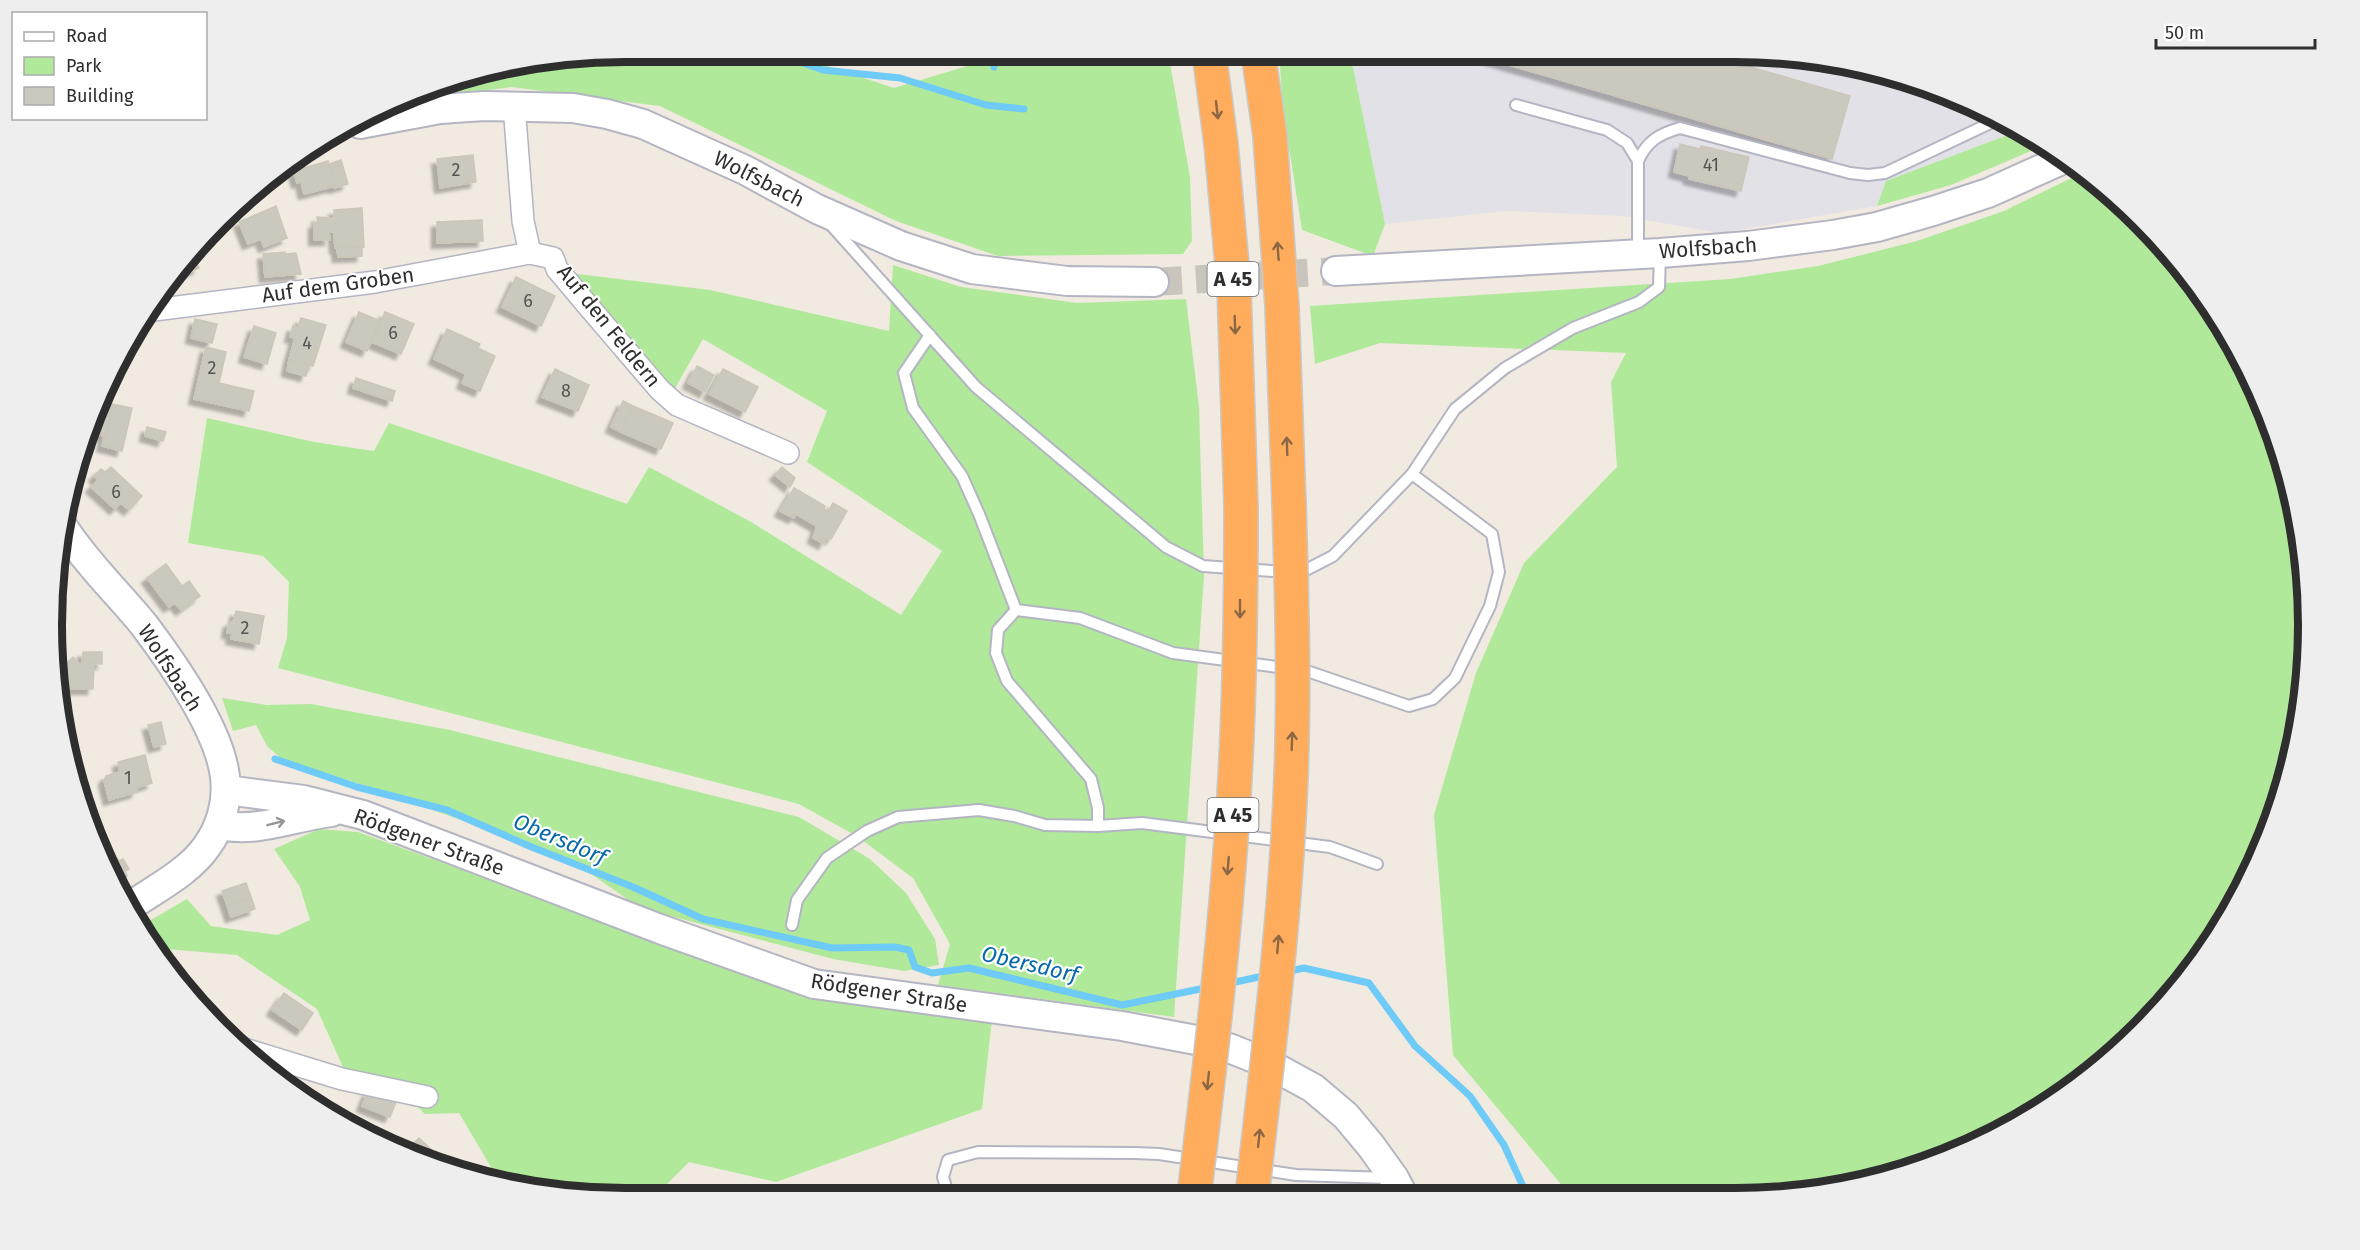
<svg xmlns="http://www.w3.org/2000/svg" width="2360" height="1250" font-family="'Fira Sans',sans-serif">
<style>
.industrial{fill:#e3e1e8}
.green{fill:#b0e99a}
.lines{fill:none;stroke-linecap:round;stroke-linejoin:round}
.stream{stroke:#6ecaf7;stroke-width:7}
.building{fill:#cbc8be;stroke:#ccc6b9;stroke-width:1.5;filter:url(#shadow)}
.secondary-tunnel{stroke:#c9c4bc;stroke-width:28;stroke-dasharray:28 14;stroke-linecap:butt}
.lane-casing{stroke:#b4b5c2;stroke-width:14}
.street-casing{stroke:#b4b5c2;stroke-width:24}
.secondary-casing{stroke:#b4b5c2;stroke-width:32}
.highway-casing{stroke:#c9c9c9;stroke-width:36}
.lane{stroke:#fff;stroke-width:10}
.street{stroke:#fff;stroke-width:21}
.secondary{stroke:#fff;stroke-width:28}
.highway{stroke:#ffad5c;stroke-width:33}
.highway-bridge-casing{stroke:#c9c9c9;stroke-width:36;stroke-linecap:butt}
.highway-bridge{stroke:#ffad5c;stroke-width:33}
.oneway{stroke:#8c6743}
.oneway2{stroke:#969696}
.labels{text-anchor:middle;dominant-baseline:central;stroke-width:4.5;stroke-linejoin:round;paint-order:stroke}
.number-label{font-size:18px;fill:#555452}
.shield{fill:#fff;stroke:#6d6d6d;stroke-width:1.5}
.shield-label{font-size:20px;font-weight:bold;fill:#2e2e2e}
.street-label{font-size:21px;fill:#2e2e2e;stroke:#fff}
.water-label{font-size:22px;font-style:italic;fill:#0568ab;stroke:#fff}
.rim{fill:none;stroke:#2e2e2e;stroke-width:8}
</style>
<defs>
<filter id="shadow"><feDropShadow dx="-5.5" dy="5.5" stdDeviation="1.5" flood-color="#0004"/></filter>
</defs>
<rect width="100%" height="100%" fill="#f0eae0"/>
<polygon class="industrial" points="1350,52 1772,52 1884,71 1989,110 2021,130 1886,181 1877,206 1720,233 1623,216 1506,211 1385,224"/>
<g class="green">
<polygon points="625,51 782,51 894,88 984,61 987,51 1168,52 1190,177 1192,241 1183,254 998,256 896,221 660,106 511,87 405,101 440,82"/>
<polygon points="1279,52 1350,52 1385,224 1373,256 1302,230 1283,110"/>
<polygon points="2021,130 2045,145 1951,185 1877,206 1886,181"/>
<polygon points="2086,171 2167,247 2232,338 2279,441 2304,550 2308,663 2289,774 2250,879 2166,1004 2054,1102 1954,1155 1810,1194 1570,1195 1453,1055 1434,815 1476,673 1524,563 1617,467 1611,382 1626,353 1380,343 1315,364 1310,306 1730,279 1818,266 1917,241 2004,211"/>
<polygon points="893,265 961,287 1077,303 1186,299 1199,407 1204,575 1174,1017 938,985 950,944 913,878 858,837 799,804 278,668 287,638 289,582 263,556 188,543 207,418 314,442 374,451 389,423 539,473 627,504 649,467 751,522 901,615 942,551 807,462 827,411 703,339 674,390 642,360 569,273 710,290 889,331"/>
<polygon points="222,698 267,705 311,704 450,730 799,817 870,859 906,893 935,939 939,965 904,971 833,959 640,908 568,858 357,783 283,760 267,746 256,725 233,731"/>
<polygon points="319,829 358,832 653,939 992,1019 982,1109 776,1182 689,1162 658,1193 659,1198 588,1198 501,1184 459,1113 425,1114 403,1093 343,1067 317,1009 237,955 166,949 170,966 144,924 187,899 211,926 277,935 310,920 300,887 274,849"/>
</g>
<g class="lines">
<g class="stream">
<polyline points="787,51 800,62 823,70 900,78 986,105 1024,109"/>
<polyline points="994,67 997,51"/>
<polyline points="275,759 357,787 447,810 529,846 633,887 703,919 832,948 895,947 909,950 915,967 932,973 969,968 1122,1005 1210,987"/>
<polyline points="1285,972 1304,968 1369,983 1415,1046 1470,1096 1504,1145 1527,1195"/>
<polyline points="1226,984 1268,975"/>
</g>
</g>
<g class="building">
<polygon points="1487,52 1700,52 1850,96 1832,159 1485,58"/>
<polygon points="1680,144 1700,149 1701,146 1749,157 1741,191 1689,179 1689,176 1674,172"/>
<polygon points="473,155 476,182 440,188 437,159"/>
<polygon points="341,160 348,184 334,188 329,164"/>
<polygon points="328,161 335,186 304,194 301,181 297,183 294,171"/>
<polygon points="276,206 287,238 264,247 261,239 248,244 239,222"/>
<polygon points="362,208 364,247 335,248 334,232 329,232 330,240 314,240 314,223 318,223 317,217 334,218 334,210"/>
<polygon points="482,220 483,241 437,243 437,222"/>
<polygon points="362,247 362,256 338,257 337,248"/>
<polygon points="285,252 285,254 296,253 301,274 265,277 263,254"/>
<polygon points="194,257 199,268 175,279 175,277"/>
<polygon points="516,277 555,296 541,326 502,307"/>
<polygon points="359,312 380,321 367,351 346,342"/>
<polygon points="385,312 414,324 401,354 372,342"/>
<polygon points="301,318 326,325 313,366 289,360 295,338 290,337 293,326 298,328"/>
<polygon points="195,319 217,324 212,343 191,338"/>
<polygon points="254,326 276,333 267,364 244,357"/>
<polygon points="447,329 480,344 478,348 495,356 480,391 462,383 466,374 434,359"/>
<polygon points="206,347 226,352 219,383 254,391 249,411 194,399"/>
<polygon points="289,360 309,365 306,376 287,371"/>
<polygon points="697,366 714,375 705,392 688,383"/>
<polygon points="555,369 589,385 578,411 542,397"/>
<polygon points="723,369 758,387 745,412 709,394"/>
<polygon points="356,378 395,391 392,401 353,388"/>
<polygon points="623,401 633,406 621,432 611,427"/>
<polygon points="112,404 132,408 122,451 102,446"/>
<polygon points="102,406 112,408 105,436 90,433"/>
<polygon points="633,406 673,423 661,449 621,432"/>
<polygon points="147,427 166,432 163,441 145,436"/>
<polygon points="111,467 142,496 129,510 121,503 115,509 91,487 98,480 94,476 101,469 105,472"/>
<polygon points="782,467 795,478 790,487 775,475"/>
<polygon points="794,488 825,506 824,509 828,512 833,503 847,511 831,539 827,537 824,544 813,538 817,526 796,514 794,518 780,511"/>
<polygon points="166,564 182,586 189,581 200,596 181,610 175,603 169,607 147,578"/>
<polygon points="236,611 264,616 259,644 231,639 232,633 227,633 229,622 233,622"/>
<polygon points="83,652 102,652 102,664 82,663"/>
<polygon points="73,657 78,663 94,664 93,689 59,689 60,681 55,675"/>
<polygon points="161,722 166,744 154,747 148,725"/>
<polygon points="145,755 152,783 136,788 137,792 109,800 104,780 106,776 120,772 118,762"/>
<polygon points="114,853 119,861 123,859 129,869 125,871 127,876 125,879 118,883 103,858"/>
<polygon points="246,883 251,897 227,905 222,891"/>
<polygon points="251,897 255,909 231,917 227,905"/>
<polygon points="284,993 313,1013 302,1030 272,1010"/>
<polygon points="368,1091 396,1102 390,1117 362,1106"/>
<polygon points="419,1138 450,1167 449,1169 405,1152"/>
</g>
<g class="lines">
<polyline class="secondary-tunnel" points="1154,282 1336,271"/>
<defs>
<g id="lane">
<polyline points="1516,105 1607,130 1627,143 1638,161"/>
<polyline points="831,225 976,387 1166,547 1203,566 1300,573 1333,556 1412,474 1455,409 1505,368 1573,328 1639,302 1659,287 1660,254"/>
<path d="M1638 253V161C1647 141 1659 134 1680 128L1850 173 1868 175 1885 173 2001 118"/>
<polyline points="930,335 904,373 913,408 962,476 979,514 1016,610"/>
<polyline points="1098,826 1098,808 1091,779 1007,681 996,653 998,630 1016,610 1080,618 1173,653 1307,671 1409,706 1433,699 1455,678 1490,606 1499,572 1492,534 1412,474"/>
<polyline points="792,925 797,900 827,858 867,831 898,817 979,810 1014,816 1045,825 1098,826 1142,823 1330,847 1377,864"/>
<polyline points="949,1197 943,1177 948,1160 978,1152 1135,1153 1159,1154 1296,1175 1388,1178"/>
</g>
<g id="street">
<polyline points="514,105 523,221 530,253 553,258 557,269 589,307 660,390 677,405 788,453"/>
<polyline points="146,311 375,282 530,253"/>
<polyline points="241,1048 342,1079 427,1097"/>
</g>
<g id="secondary">
<polyline points="360,124 440,109 484,106 573,108 607,114 643,124 745,170 817,209 901,246 972,269 1067,281 1154,282"/>
<polyline points="1336,271 1660,253 1748,246 1833,235 1877,227 1933,211 1988,193 2066,158"/>
<path d="M65 530C88 565 118 593 144 625 172 662 220 731 225 777 228 801 221 827 207 846 190 871 157 888 132 905"/>
<polyline points="226,790 304,800 363,815 660,929 814,984 1122,1026 1196,1040 1229,1048 1269,1064 1313,1088 1346,1116 1371,1146 1394,1178 1403,1195"/>
<path d="M219 825C258 833 292 817 331 812"/>
</g>
<g id="highway">
<polyline points="1209,52 1221,144 1234,287 1241,508"/>
<polyline points="1258,52 1270,136 1282,306 1289,504"/>
</g>
</defs>
<use href="#lane" class="lane-casing"/>
<use href="#street" class="street-casing"/>
<use href="#secondary" class="secondary-casing"/>
<use href="#highway" class="highway-casing"/>
<use href="#lane" class="lane"/>
<use href="#street" class="street"/>
<use href="#secondary" class="secondary"/>
<use href="#highway" class="highway"/>
<defs>
<g id="highway-bridge">
<path d="M1194 1196C1211 1062 1226 928 1234 794 1240 699 1241 604 1241 508"/>
<path d="M1252 1196C1267 1064 1284 931 1290 799 1295 700 1292 602 1289 504"/>
</g>
</defs>
<use href="#highway-bridge" class="highway-bridge-casing"/>
<use href="#highway-bridge" class="highway-bridge"/>
</g>
<defs><path id="oneway-shaft" d="M-6 0H5M1.5-3L5.5 0L1.5 3" fill="none" stroke-width="1.6" stroke-linecap="round" stroke-linejoin="round" transform="scale(1.5)"/></defs>
<g class="oneway">
<use href="#oneway-shaft" transform="translate(1217 110) rotate(83)"/>
<use href="#oneway-shaft" transform="translate(1278 251) rotate(-94)"/>
<use href="#oneway-shaft" transform="translate(1235 325) rotate(88)"/>
<use href="#oneway-shaft" transform="translate(1287 446) rotate(-92)"/>
<use href="#oneway-shaft" transform="translate(1240 609) rotate(90)"/>
<use href="#oneway-shaft" transform="translate(1292 741) rotate(-88)"/>
<use href="#oneway-shaft" transform="translate(1228 866) rotate(95)"/>
<use href="#oneway-shaft" transform="translate(1278 944) rotate(-85)"/>
<use href="#oneway-shaft" transform="translate(1208 1081) rotate(96)"/>
<use href="#oneway-shaft" transform="translate(1259 1138) rotate(-84)"/>
</g>
<use class="oneway2" href="#oneway-shaft" transform="translate(276 823) rotate(-14)"/>
<g class="labels">
<g class="number-label">
<text x="1711" y="165">41</text>
<text x="456" y="170">2</text>
<text x="528" y="301">6</text>
<text x="393" y="333">6</text>
<text x="307" y="343">4</text>
<text x="212" y="368">2</text>
<text x="566" y="391">8</text>
<text x="116" y="492">6</text>
<text x="245" y="628">2</text>
<text x="128" y="778">1</text>
</g>
<g class="shield">
<rect x="1207.5" y="262" width="51" height="34" rx="4.5"/>
<rect x="1207.5" y="798" width="51" height="34" rx="4.5"/>
</g>
<g class="shield-label">
<text x="1233" y="279">A 45</text>
<text x="1233" y="815">A 45</text>
</g>
<g class="street-label">
<text transform="translate(759 179) rotate(27)">Wolfsbach</text>
<text transform="translate(1708 248) rotate(-4)">Wolfsbach</text>
<text transform="translate(338 285) rotate(-8)">Auf dem Groben</text>
<text transform="translate(609 326) rotate(51)">Auf den Feldern</text>
<text transform="translate(170 668) rotate(57)">Wolfsbach</text>
<text transform="translate(429 842) rotate(20)">Rödgener Straße</text>
<text transform="translate(889 993) rotate(9)">Rödgener Straße</text>
</g>
<g class="water-label">
<text transform="translate(560 839) rotate(23)">Obersdorf</text>
<text transform="translate(1030 964) rotate(13)">Obersdorf</text>
</g>
</g>
<path d="M0 0H2360V1250H0ZM625 62H1735A563 563 0 0 1 2298 625V625A563 563 0 0 1 1735 1188H625A563 563 0 0 1 62 625V625A563 563 0 0 1 625 62Z" fill="#eee" fill-rule="evenodd"/>
<path class="rim" d="M625 62H1735A563 563 0 0 1 2298 625V625A563 563 0 0 1 1735 1188H625A563 563 0 0 1 62 625V625A563 563 0 0 1 625 62Z"/>
<rect x="12" y="12" width="195" height="108" fill="#ffffff" stroke="#ababab" stroke-width="1.5"/>
<rect x="24" y="32" width="30" height="9" fill="#ffffff" stroke="#ababab" stroke-width="1.5"/>
<text x="66" y="42" font-size="18" fill="#2e2e2e">Road</text>
<rect x="24" y="57" width="30" height="18" fill="#b0e99a" stroke="#ababab" stroke-width="1.5"/>
<text x="66" y="72" font-size="18" fill="#2e2e2e">Park</text>
<rect x="24" y="87" width="30" height="18" fill="#cbc8be" stroke="#ababab" stroke-width="1.5"/>
<text x="66" y="102" font-size="18" fill="#2e2e2e">Building</text>
<path d="M2156 39v9h159v-9" fill="none" stroke="#2e2e2e" stroke-width="3"/>
<text x="2165" y="39" font-size="18" fill="#2e2e2e" stroke="#ffffff" stroke-width="4.5" paint-order="stroke">50 m</text>
</svg>
